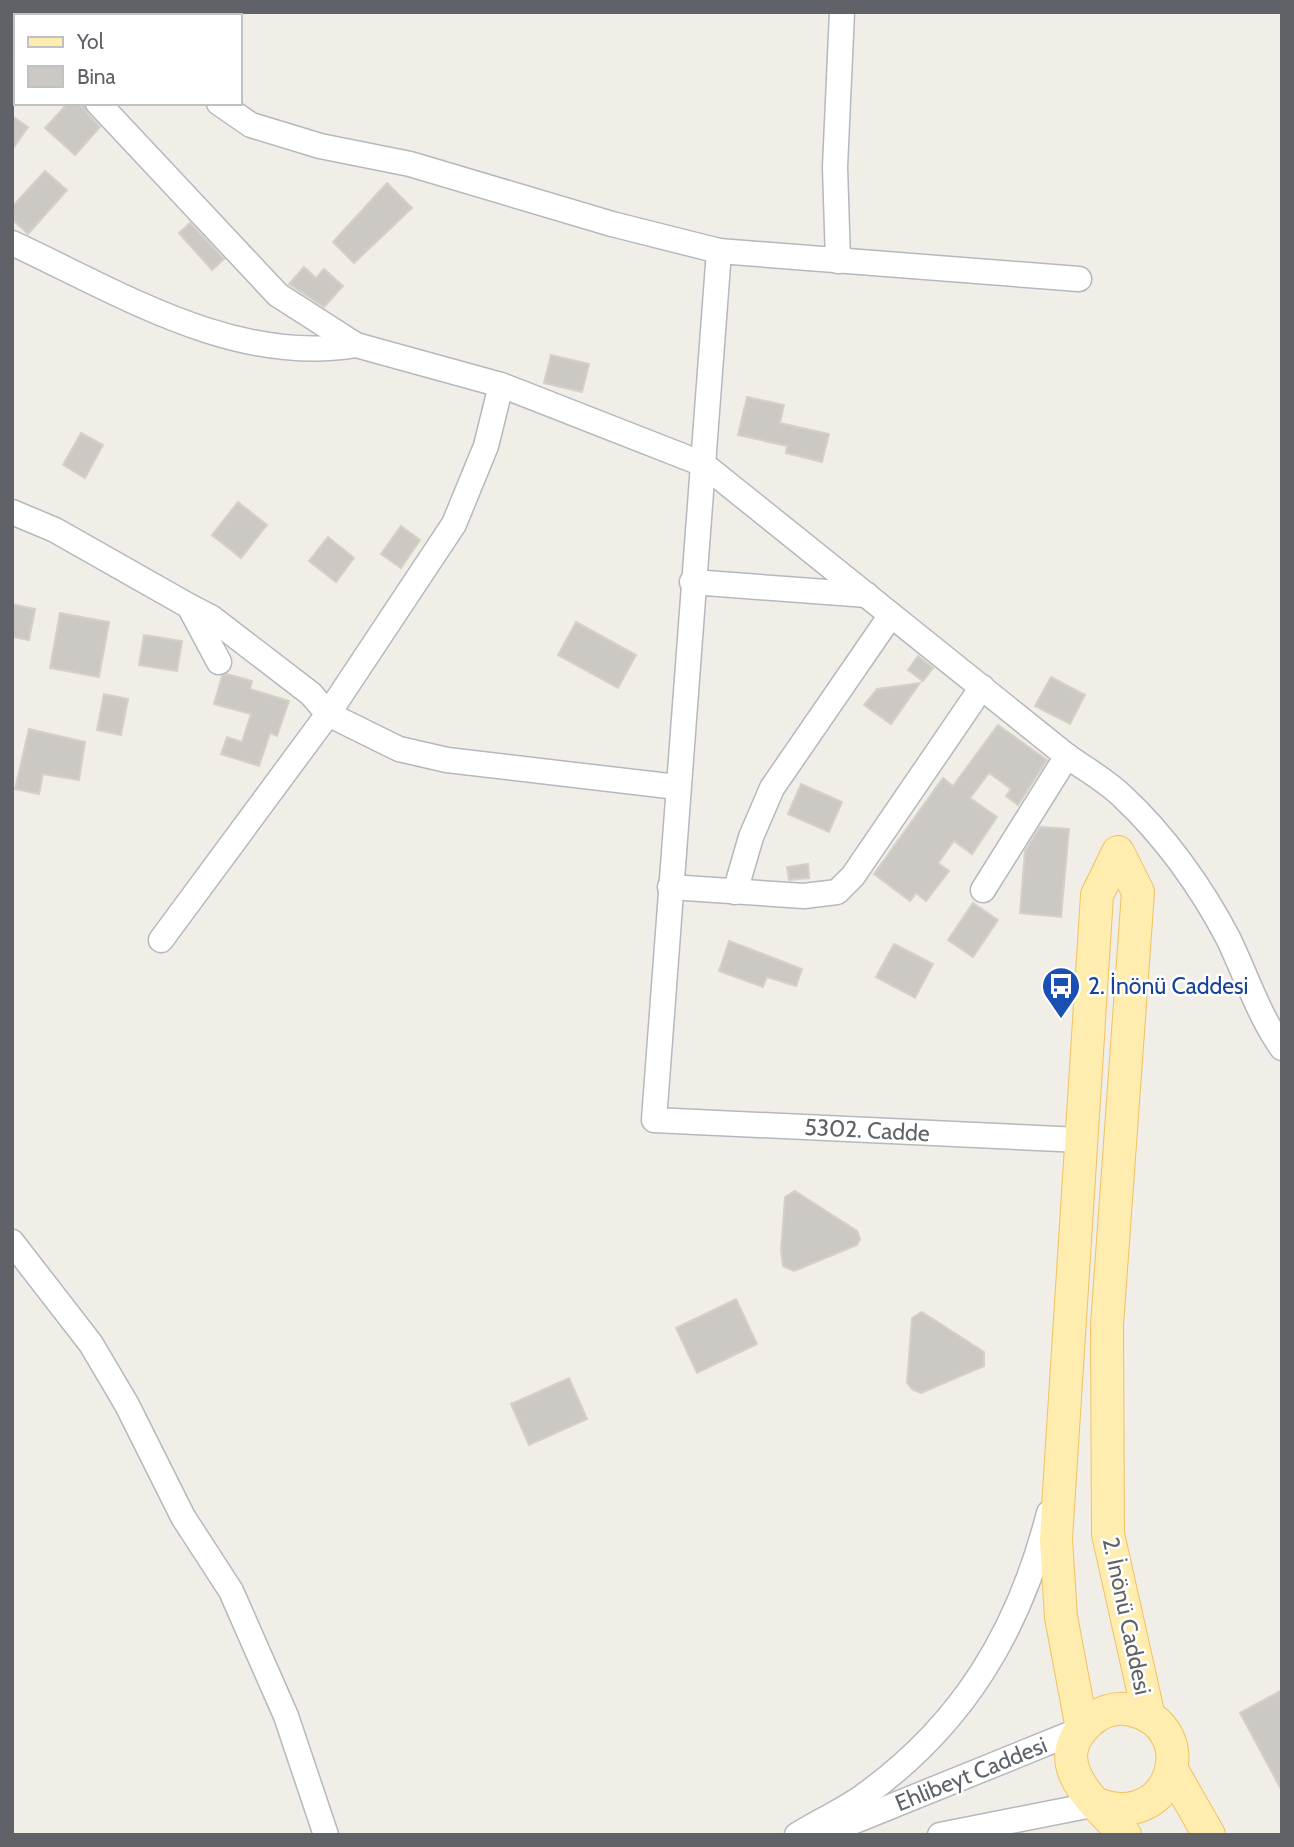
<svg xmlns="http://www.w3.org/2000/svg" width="1294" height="1847" font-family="Cabin,sans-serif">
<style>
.building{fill:#ccc9c5;stroke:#d6d0c6;stroke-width:2}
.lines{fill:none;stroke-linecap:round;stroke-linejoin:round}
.minor-casing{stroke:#b5b8bc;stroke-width:27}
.major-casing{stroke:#f2c15f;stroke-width:34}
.minor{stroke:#fff;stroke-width:24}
.major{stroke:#ffedaf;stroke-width:32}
.labels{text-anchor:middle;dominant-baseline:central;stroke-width:5;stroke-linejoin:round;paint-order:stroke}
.transit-label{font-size:23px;fill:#164399;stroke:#fff;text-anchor:start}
.street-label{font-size:23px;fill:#5f6368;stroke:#fff}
</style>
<rect width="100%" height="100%" fill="#f1eee8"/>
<g class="building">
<polygon points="68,103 84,103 87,113 100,127 75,155 45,128"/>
<polygon points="12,116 28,127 12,150"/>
<polygon points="45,171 67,190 28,234 12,219 12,207"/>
<polygon points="387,183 412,208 354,263 333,242"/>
<polygon points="190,223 224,259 212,270 179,233"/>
<polygon points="304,267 316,278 324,269 343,286 324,307 289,284"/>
<polygon points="551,355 589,364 582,392 544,383"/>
<polygon points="747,397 784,405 780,423 829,434 822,462 786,453 787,446 738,435"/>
<polygon points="81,433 103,445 85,478 63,465"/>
<polygon points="238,502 267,525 241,558 212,535"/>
<polygon points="401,526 420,540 401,568 381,554"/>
<polygon points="328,537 354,558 336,582 309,561"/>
<polygon points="12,604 35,609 29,640 12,637"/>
<polygon points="60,613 109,622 99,677 50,668"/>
<polygon points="576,622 636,655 618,688 558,655"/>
<polygon points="144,635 182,641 177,671 139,665"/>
<polygon points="918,656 933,668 923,681 908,670"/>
<polygon points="227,674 252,681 250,689 289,701 277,736 270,733 259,766 221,754 227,737 242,742 251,714 214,704 222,676"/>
<polygon points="1051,677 1085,695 1070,724 1035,706"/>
<polygon points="920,683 891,724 864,705 877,689"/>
<polygon points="104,694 128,699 121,735 97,730"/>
<polygon points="998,725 1047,760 1018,805 1006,796 1011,789 989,773 970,798 997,817 972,854 954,841 938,863 949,871 926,901 916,893 910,901 874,874 943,778 953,786"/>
<polygon points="29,729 85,742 79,780 43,774 39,794 15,789"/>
<polygon points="801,784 842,802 829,832 788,814"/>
<polygon points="1040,827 1069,829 1061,917 1020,913 1025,851"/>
<polygon points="808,864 809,878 789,880 787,867"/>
<polygon points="973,903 998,920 973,957 948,940"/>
<polygon points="729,941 802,969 796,986 767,977 763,987 719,971"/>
<polygon points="894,944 933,964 915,998 876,977"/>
<polygon points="795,1191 857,1231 860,1239 857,1245 794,1271 783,1266 781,1251 785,1197"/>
<polygon points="736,1299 757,1344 697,1373 676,1328"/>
<polygon points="922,1312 984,1352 984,1366 921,1393 913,1390 907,1383 912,1318"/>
<polygon points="569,1378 587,1419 529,1445 511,1404"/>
<polygon points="1282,1690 1282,1791 1240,1713"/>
</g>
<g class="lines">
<defs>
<g id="minor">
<polyline points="18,12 21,16"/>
<polyline points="99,12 102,16"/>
<path d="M98 103 278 295 356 345 501 385 703 464 1067 756C1085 769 1107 781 1123 797 1164 835 1202 888 1228 938 1246 975 1258 1014 1282 1048"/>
<polyline points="219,103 251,125 320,146 410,164 612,224 719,251"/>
<path d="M12 243C118 292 235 366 356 345"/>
<polyline points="838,261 835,167 842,12"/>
<polyline points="1079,279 719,251 654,1120 1081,1140"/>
<polyline points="12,512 55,530 189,606 219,662"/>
<polyline points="692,582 867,595"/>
<polyline points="189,606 212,618 311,694 328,714 399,749 447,760 677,787"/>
<polyline points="670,887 804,896 837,892 853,876 982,687"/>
<polyline points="983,890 1067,756"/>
<polyline points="735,892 751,837 772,788 891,615"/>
<polyline points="161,940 328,714 454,524 486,446 501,385"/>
<polyline points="12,1242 91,1344 127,1405 183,1517 231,1591 286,1716 326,1835"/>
<polyline points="823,1834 1082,1729"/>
<path d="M797 1835C818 1822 842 1811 862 1797 963 1725 1019 1631 1049 1513"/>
<polyline points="940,1835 1097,1804"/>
</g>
<g id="major">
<polyline points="1082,1729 1061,1617 1056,1539 1097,895 1118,852 1138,892 1107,1325 1108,1534 1149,1717"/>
<polyline points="1172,1770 1209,1835"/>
<path d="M1097 1804C1174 1833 1203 1726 1131 1710 1114 1706 1098 1713 1087 1724 1044 1765 1099 1806 1125 1835"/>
</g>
</defs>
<use href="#minor" class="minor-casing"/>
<use href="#major" class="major-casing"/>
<use href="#minor" class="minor"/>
<use href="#major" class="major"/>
</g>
<defs>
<symbol id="bus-pin" viewBox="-11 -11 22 30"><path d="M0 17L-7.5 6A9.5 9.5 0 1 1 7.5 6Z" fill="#1a4fb4" stroke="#fff"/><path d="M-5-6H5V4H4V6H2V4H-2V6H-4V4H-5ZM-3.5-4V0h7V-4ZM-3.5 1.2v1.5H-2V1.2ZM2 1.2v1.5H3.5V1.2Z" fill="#fff"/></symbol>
</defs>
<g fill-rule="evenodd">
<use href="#bus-pin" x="1039" y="964" width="44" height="60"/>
</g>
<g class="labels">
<g class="transit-label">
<text x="1088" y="986">2. İnönü Caddesi</text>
</g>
<g class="street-label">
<text transform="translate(867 1130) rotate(3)">5302. Cadde</text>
<text transform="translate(1127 1616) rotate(78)">2. İnönü Caddesi</text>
<text transform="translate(971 1774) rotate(-22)">Ehlibeyt Caddesi</text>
</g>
</g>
<rect width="1294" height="1847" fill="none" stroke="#5f6368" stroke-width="28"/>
<rect x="14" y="14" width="228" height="91" fill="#ffffff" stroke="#bfc1c3" stroke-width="2"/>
<rect x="28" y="37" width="35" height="10" fill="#ffedaf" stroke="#bfc1c3" stroke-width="2"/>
<text x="77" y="49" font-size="21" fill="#5f6368">Yol</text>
<rect x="28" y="66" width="35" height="21" fill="#ccc9c5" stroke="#bfc1c3" stroke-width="2"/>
<text x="77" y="84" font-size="21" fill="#5f6368">Bina</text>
</svg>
